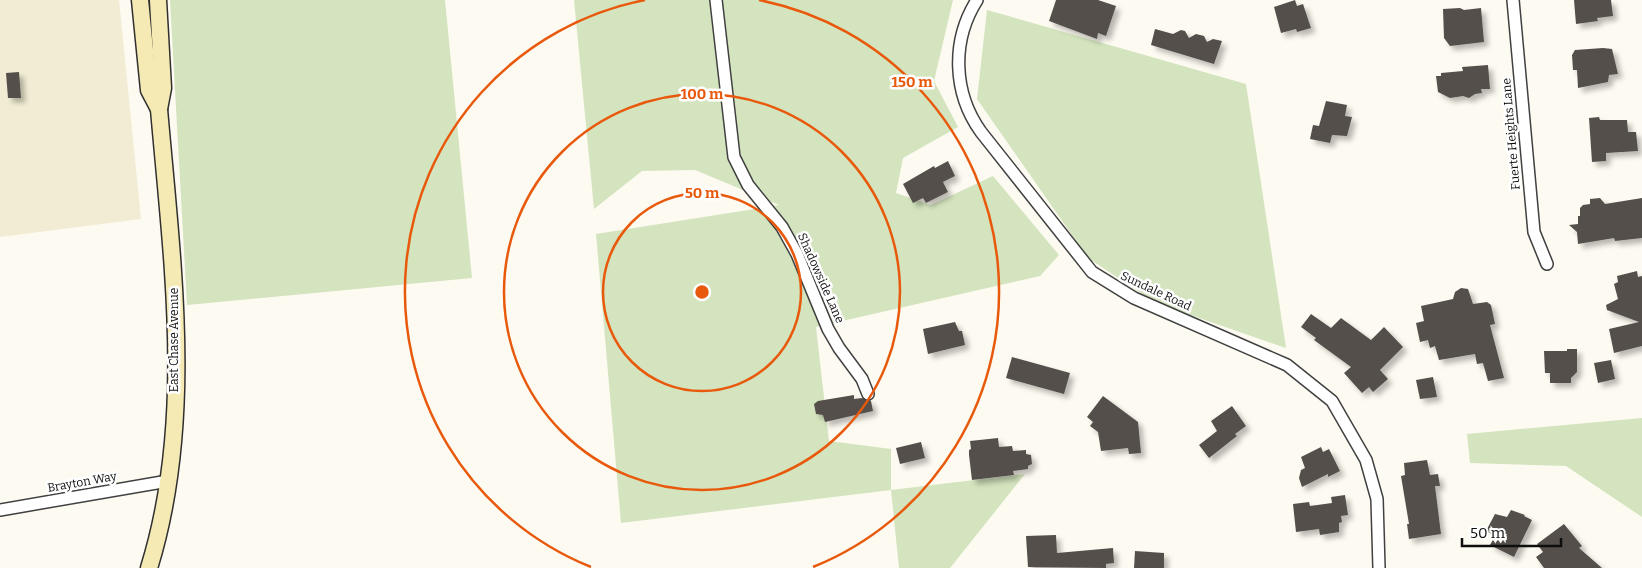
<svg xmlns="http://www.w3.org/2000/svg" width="1642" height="568" font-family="Bitter,serif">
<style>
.farmland{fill:#f1ecd3}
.green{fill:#d4e4be}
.building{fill:#554f4b;filter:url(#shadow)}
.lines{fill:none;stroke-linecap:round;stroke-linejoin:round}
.minor-casing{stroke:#414141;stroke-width:14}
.secondary-casing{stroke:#303030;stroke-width:19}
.minor{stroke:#fff;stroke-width:11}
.secondary{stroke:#f5eab3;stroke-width:16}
.ring{fill:none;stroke:#e8590c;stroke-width:2.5}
.labels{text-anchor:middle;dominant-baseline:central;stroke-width:5;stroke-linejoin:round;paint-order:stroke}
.street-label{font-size:12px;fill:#0e0e0e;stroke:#fff}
.centre{fill:#e8590c;stroke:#fff;stroke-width:2.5}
.ring-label{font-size:15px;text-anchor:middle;font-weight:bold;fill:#e8590c;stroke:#fff;stroke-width:5;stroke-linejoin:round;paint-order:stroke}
</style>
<defs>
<filter id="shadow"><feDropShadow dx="4.5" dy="4.5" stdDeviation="2.5" flood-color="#0004"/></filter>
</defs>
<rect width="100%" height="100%" fill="#fdfaf1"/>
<polygon class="farmland" points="0,0 119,0 141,219 0,237"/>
<g class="green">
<polygon points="170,0 445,0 472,278 187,305"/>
<polygon points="574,0 953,0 934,81 958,127 903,158 896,193 931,205 993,176 1059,255 1040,276 816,327 829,441 891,449 891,490 1025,474 950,568 899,568 891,490 621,523 596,234 779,205 695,170 642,171 594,209"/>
<polygon points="987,10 1246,84 1286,348 1156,303 1088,258 977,99"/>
<polygon points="1642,418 1642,517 1566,466 1470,463 1467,434"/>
</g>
<g class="building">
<polygon points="1056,0 1098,0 1116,6 1106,36 1098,33 1097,39 1049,21"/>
<polygon points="1295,0 1297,6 1303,4 1311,28 1297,32 1296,29 1281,33 1274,7"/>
<polygon points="1574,0 1611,0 1613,16 1597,18 1598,21 1576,24"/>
<polygon points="1460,8 1464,10 1481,8 1484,42 1450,46 1444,38 1443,9"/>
<polygon points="1155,29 1173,34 1181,30 1185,31 1189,38 1196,34 1204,36 1207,42 1213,39 1222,41 1214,64 1151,45"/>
<polygon points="1603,48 1612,49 1618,74 1609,75 1608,82 1578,88 1577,70 1573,70 1572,55 1575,50"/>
<polygon points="1488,65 1490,89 1481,89 1482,93 1475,94 1469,98 1463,96 1450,98 1438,92 1436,76 1441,76 1441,73 1463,71 1462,67"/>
<polygon points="19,72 21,98 8,98 6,73"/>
<polygon points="1326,101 1347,105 1345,116 1352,117 1347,136 1332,135 1330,143 1310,139 1313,125 1319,126"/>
<polygon points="1599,117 1600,120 1627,120 1628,132 1636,132 1638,151 1606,153 1606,161 1592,162 1589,118"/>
<polygon points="948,161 955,176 943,182 948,192 926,203 923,198 913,203 903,184 934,166 935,168"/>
<polygon points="1600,198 1605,204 1642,198 1642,238 1615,241 1614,238 1578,244 1577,232 1569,225 1578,224 1578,216 1580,216 1580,208 1583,205 1590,204 1590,199"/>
<polygon points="1637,271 1638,277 1642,276 1642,346 1614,353 1609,329 1639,322 1607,310 1606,305 1618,299 1614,284 1618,282 1617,276"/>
<polygon points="1461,288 1468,289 1473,304 1487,302 1491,305 1495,324 1490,325 1504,378 1488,381 1483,363 1477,364 1475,354 1439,360 1435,346 1430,348 1428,340 1420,342 1416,323 1424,321 1421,306 1453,299 1455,292"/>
<polygon points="1311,314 1331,328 1341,318 1371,340 1384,327 1403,347 1380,370 1388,379 1373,392 1369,387 1362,393 1344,373 1351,367 1314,340 1316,338 1301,327"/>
<polygon points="955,322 959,331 962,331 965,345 928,354 923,329"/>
<polygon points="1567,349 1577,349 1577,372 1571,378 1571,383 1550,383 1550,373 1545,373 1544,351 1567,351"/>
<polygon points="1012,357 1070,373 1064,394 1006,378"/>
<polygon points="1611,360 1615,379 1598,383 1594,363"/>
<polygon points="1433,377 1437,397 1420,399 1416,380"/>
<polygon points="854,395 854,399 862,398 871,401 873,411 825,422 823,415 816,414 814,404 818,401"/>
<polygon points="1103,396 1138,422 1141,453 1129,454 1128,448 1101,451 1098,432 1090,426 1093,422 1087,417"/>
<polygon points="1232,406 1246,426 1235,434 1237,436 1209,458 1199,445 1217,431 1211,421"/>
<polygon points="998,438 999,447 1012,446 1013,451 1026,450 1026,454 1031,455 1032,464 1028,466 1028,469 1013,471 1014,475 972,480 969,455 969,450 971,449 970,441"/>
<polygon points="921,442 925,458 900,464 896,448"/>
<polygon points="1321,447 1323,452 1329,449 1340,471 1328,477 1328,474 1302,487 1299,478 1301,470 1305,468 1301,457"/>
<polygon points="1427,460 1430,475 1438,474 1440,486 1435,486 1441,534 1409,539 1407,524 1409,524 1401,476 1405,475 1404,463"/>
<polygon points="1345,495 1348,515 1341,516 1342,522 1339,523 1339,532 1320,535 1319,529 1296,532 1293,504 1309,502 1310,506 1332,503 1331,497"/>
<polygon points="1511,510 1525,515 1524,516 1532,520 1514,557 1490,545 1495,536 1486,531 1495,514 1507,517"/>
<polygon points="1564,524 1582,546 1579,548 1602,568 1544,568 1536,557 1543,552 1537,544"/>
<polygon points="1056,535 1057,553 1113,548 1114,563 1106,564 1106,568 1028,567 1026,536"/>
<polygon points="1135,551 1164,553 1164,568 1134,568"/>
</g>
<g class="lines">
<defs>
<g id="minor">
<polyline points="716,0 734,157 748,185 782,227 797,254 828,329 839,348 862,379 868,394"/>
<path d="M977 0C951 41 953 93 981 132L1092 272 1134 298 1287 365 1332 401 1366 460 1377 499 1379 568"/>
<polyline points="1513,0 1534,232 1547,264"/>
<polyline points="0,510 168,481"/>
</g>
<g id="secondary">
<polyline points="140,0 149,90 159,109"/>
<path d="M149 568C195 420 172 261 159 109L163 88 158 0"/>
</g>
</defs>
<use href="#minor" class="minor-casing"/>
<use href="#secondary" class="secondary-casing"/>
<use href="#minor" class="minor"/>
<use href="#secondary" class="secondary"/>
</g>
<g class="ring">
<circle cx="702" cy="292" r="99"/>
<circle cx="702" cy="292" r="198"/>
<path d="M591 567A297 297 0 0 1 645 0M759 0A297 297 0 0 1 813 567"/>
</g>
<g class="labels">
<g class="street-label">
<text transform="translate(1511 134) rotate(-95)">Fuerte Heights Lane</text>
<text transform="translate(821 278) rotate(66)">Shadowside Lane</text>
<text transform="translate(1156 291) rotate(25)">Sundale Road</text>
<text transform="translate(174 340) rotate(-90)">East Chase Avenue</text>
<text transform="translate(82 482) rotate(-10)">Brayton Way</text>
</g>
</g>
<circle cx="702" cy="292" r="8" class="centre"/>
<g class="ring-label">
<text x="912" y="87">150 m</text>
<text x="702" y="99">100 m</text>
<text x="702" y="198">50 m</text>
</g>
<path d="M1462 538v8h99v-8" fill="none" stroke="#0e0e0e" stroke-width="2.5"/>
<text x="1470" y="538" font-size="15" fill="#0e0e0e" stroke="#ffffff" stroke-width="4" paint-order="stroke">50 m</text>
</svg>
